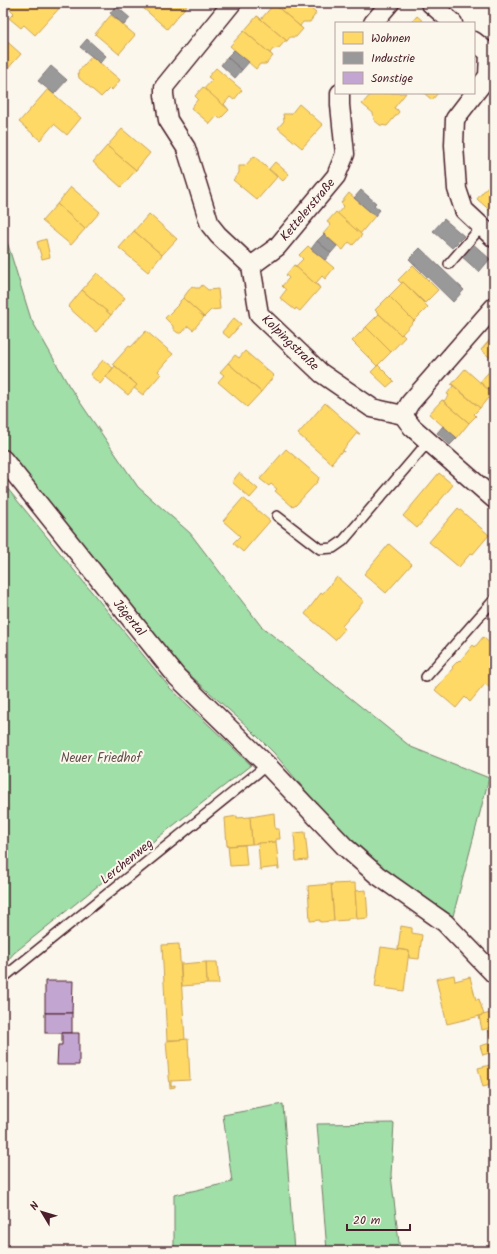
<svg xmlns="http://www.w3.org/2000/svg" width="497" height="1254" font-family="Kalam,sans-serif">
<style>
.green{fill:#a0dfa8;stroke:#757f6a}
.homes{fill:#ffd966;stroke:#c9a154}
.industry{fill:#999;stroke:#817478}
.building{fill:#c3a5d1;stroke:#4a1f2b}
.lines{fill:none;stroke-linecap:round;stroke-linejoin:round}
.service-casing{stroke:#4a1f2b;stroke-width:12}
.minor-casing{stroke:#4a1f2b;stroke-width:21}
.service{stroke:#fbf7ec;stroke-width:9}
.minor{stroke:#fbf7ec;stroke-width:18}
.labels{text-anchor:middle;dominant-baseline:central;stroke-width:4;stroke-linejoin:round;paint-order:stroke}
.street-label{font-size:13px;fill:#4a1f2b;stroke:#fbf7ec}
.park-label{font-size:13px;fill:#604f4a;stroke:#fbf7ec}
</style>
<rect width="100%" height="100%" fill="#fbf7ec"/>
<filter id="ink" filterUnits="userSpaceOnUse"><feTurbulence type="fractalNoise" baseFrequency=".025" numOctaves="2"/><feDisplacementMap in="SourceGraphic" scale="8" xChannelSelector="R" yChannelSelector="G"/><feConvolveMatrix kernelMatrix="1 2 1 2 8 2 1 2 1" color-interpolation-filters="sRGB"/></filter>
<g filter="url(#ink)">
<g class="green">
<polygon points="3,229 31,319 69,386 138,487 190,533 261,626 411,747 489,778 453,916 399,881 358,849 320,808 274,753 248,727 170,657 3,447"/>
<polygon points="3,483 170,688 251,765 165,832 14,953 3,966"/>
<polygon points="283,1104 294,1251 174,1251 174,1195 232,1182 223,1115"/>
<polygon points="394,1123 391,1175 400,1251 327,1251 317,1124"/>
</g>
<g class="homes">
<polygon points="14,3 64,3 35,35 24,25 21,28 9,18 14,13 9,8"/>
<polygon points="145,3 189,3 167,29 142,7"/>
<polygon points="275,3 304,3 316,13 310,22 303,22 300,26 303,29 274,4"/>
<polygon points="274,4 303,29 296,37 290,37 287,41 257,16 261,19"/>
<polygon points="111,15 135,35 119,54 95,34"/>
<polygon points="257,16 287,41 285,41 279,48 273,49 270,53 273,56 244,31"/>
<polygon points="417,16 425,23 411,23"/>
<polygon points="244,31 273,56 266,64 260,64 256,69 230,46"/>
<polygon points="3,38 21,54 3,74"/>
<polygon points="92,56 120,80 112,90 110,88 101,97 79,78 78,72"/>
<polygon points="216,68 242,90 234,100 230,97 224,104 229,110 204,89 212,80 208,77"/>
<polygon points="203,87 229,110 220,119 217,116 210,124 191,108 198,99 195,96"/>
<polygon points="48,89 81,118 67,135 54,124 40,140 19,122"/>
<polygon points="372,93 406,93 394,108 397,110 397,109 399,112 387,126 380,125 374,120 373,113 362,104"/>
<polygon points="424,93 438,93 432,100"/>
<polygon points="299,104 323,125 302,148 278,128 284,121 283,114 291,114"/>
<polygon points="122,129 150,153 136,170 107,146"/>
<polygon points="107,146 136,170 121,187 93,162"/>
<polygon points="254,156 277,177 257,200 233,180 239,173 239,166 245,166"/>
<polygon points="275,162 289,174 283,181 269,169"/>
<polygon points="494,179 494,214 477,199"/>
<polygon points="71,187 100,212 85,229 57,204"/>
<polygon points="349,193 375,216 360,234 337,214 344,206 341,203"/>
<polygon points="57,204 85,229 71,245 42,221"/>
<polygon points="336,212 362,235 353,245 349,242 343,250 323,234 331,225 327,222"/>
<polygon points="149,214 177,239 162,255 134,231"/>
<polygon points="134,231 162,255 148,272 119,248"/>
<polygon points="46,239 50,257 42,259 37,242"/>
<polygon points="308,246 334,268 325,279 322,276 316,283 320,288 294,265 296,266 303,259 299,255"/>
<polygon points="294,265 320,288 300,311 296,308 295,310 280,298 286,290 282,286 289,278 286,275"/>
<polygon points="413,265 438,290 425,303 403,282 401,283 398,280"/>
<polygon points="97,273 125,298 111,315 82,290"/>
<polygon points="403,282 428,307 414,321 389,296"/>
<polygon points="202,285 208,290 218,289 220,309 211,310 204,317 183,298 192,286 195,288 200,288"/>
<polygon points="82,290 111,315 96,332 68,307"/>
<polygon points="389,296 414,321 401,335 375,310"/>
<polygon points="183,298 204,317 193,330 188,326 182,333 178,333 173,329 173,326 165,318 180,303 180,301"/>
<polygon points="379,314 401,335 402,334 405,337 391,352 366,327"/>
<polygon points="234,318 241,324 229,338 222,332"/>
<polygon points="366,327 391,352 377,366 352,341"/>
<polygon points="146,331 173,354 158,371 161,374 143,395 134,388 137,385 113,364 129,346 131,347"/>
<polygon points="494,335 494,361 481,350"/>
<polygon points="245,351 274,376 261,392 228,363 235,355 239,358"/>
<polygon points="103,360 113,368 100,384 90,375"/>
<polygon points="228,363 261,392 247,407 218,382 224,375 220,372"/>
<polygon points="378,365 394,381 387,387 371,372"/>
<polygon points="115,366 137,385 128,395 106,377"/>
<polygon points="494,366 494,395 480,382"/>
<polygon points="465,369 492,393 480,408 452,384"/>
<polygon points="451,384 480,408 474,414 476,416 469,423 442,400 444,401 449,395 447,394 453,386"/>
<polygon points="442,400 469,423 457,438 429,414"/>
<polygon points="325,403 360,434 359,434 357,433 343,450 344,452 342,451 332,462 333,465 298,434"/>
<polygon points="286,449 319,477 318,481 296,505 293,507 275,491 277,489 271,484 269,486 260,479"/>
<polygon points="239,473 258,489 250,498 232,482"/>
<polygon points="439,473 453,485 417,528 403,516"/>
<polygon points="243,498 270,521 243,552 233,543 240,536 223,521"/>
<polygon points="458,508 489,535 473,554 471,553 459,567 429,542"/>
<polygon points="389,544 412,564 386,593 364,574"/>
<polygon points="337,577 364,601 342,626 345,629 335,640 305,614 321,593 322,594"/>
<polygon points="483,637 494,647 494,680 489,687 485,684 470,702 465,697 456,708 435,690 453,668 452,667 459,660 460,661 473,645 475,647"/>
<polygon points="274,813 275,829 279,829 280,839 276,839 276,842 252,844 250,817"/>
<polygon points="237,816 237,818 250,817 252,844 227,846 225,818"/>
<polygon points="305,832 308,860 296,861 294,833"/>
<polygon points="276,842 279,869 278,869 278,867 262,869 262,870 260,870 258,843"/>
<polygon points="245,845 247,865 230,866 228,846"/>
<polygon points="355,883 357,919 356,919 356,918 348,918 348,920 334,921 331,884"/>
<polygon points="331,884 334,921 320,922 320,920 310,921 308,886"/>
<polygon points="366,890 368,918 357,919 355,891"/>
<polygon points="401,926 412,928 412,933 422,935 419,959 409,958 409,951 398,949"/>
<polygon points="179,944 185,1040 167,1040 162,945"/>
<polygon points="381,947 409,951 404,991 375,987"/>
<polygon points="206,962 217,962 219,984 207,984"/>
<polygon points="206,962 207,984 182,986 181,964"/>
<polygon points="454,975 455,981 470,977 476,1000 479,999 484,1015 447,1024 436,979"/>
<polygon points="494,1012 494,1027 482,1030 479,1016"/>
<polygon points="494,1027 494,1042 492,1043 488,1028"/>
<polygon points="188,1039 190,1080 171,1081 171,1086 175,1085 175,1087 170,1088 166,1041"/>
<polygon points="494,1042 494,1056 490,1057 489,1053 483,1055 480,1046"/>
<polygon points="494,1064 494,1084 483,1087 478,1068"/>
</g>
<g class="industry">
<polygon points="116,6 130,18 124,25 110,13"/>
<polygon points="87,39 106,56 100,63 80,47"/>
<polygon points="234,50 249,62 242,70 227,57"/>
<polygon points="227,57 242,70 235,78 221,65"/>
<polygon points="51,66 67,80 54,94 38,81"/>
<polygon points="361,190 376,203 374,205 380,210 375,216 354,198"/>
<polygon points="444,219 464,236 452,248 433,231"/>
<polygon points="324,234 337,246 331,253 317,241"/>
<polygon points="317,241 331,253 325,260 311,249"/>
<polygon points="471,242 490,259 479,272 460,255"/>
<polygon points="420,248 464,290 453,302 409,259"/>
<polygon points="443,426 457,438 450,445 437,433"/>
</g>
<g class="building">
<polygon points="45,981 73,981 72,1013 45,1013"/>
<rect x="45" y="1013" width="27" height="20"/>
<polygon points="62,1033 79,1033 79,1065 57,1065 58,1045 62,1045"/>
</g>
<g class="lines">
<defs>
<g id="service">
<polyline points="449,264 482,226"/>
<polyline points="277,516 320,549 333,548 343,541 428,442"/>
<polyline points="426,677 494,600"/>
<polyline points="3,978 267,765"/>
</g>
<g id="minor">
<polyline points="232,3 164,87 164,95 168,120 186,148 210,225 218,235 251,266 259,314 321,373 372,408 403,415 412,427 494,499"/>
<polyline points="430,3 453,23"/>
<polyline points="373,23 390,3"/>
<polyline points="474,41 489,53 488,76 455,119 454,145 457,189 464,210 494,238"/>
<polyline points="251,266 277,247 336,176 345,154 340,105 340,93"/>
<polyline points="403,415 410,403 494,307"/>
<polyline points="3,459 177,677 267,765 345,847 377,875 445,923 494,974"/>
</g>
</defs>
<use href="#service" class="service-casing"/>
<use href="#minor" class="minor-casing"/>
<use href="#service" class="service"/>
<use href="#minor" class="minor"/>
</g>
</g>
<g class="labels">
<g class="street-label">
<text transform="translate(308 210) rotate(-50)">Kettelerstraße</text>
<text transform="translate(290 343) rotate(44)">Kolpingstraße</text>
<text transform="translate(129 618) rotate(51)">Jägertal</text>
<text transform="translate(127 862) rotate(-39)">Lerchenweg</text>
</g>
<g class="park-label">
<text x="101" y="758">Neuer Friedhof</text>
</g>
</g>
<rect width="497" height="1254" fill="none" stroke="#fbf7ec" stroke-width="16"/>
<rect x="8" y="8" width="481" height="1238" fill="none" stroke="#4a1f2b" stroke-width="1.5" filter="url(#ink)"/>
<rect x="335" y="22" width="140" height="72" fill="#fbf7ec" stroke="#b4a19f"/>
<rect x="343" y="32" width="20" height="12" fill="#ffd966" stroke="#b4a19f"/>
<text x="371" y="42" font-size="12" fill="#4a1f2b">Wohnen</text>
<rect x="343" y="52" width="20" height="12" fill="#999999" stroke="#b4a19f"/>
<text x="371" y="62" font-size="12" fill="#4a1f2b">Industrie</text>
<rect x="343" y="72" width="20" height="12" fill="#c3a5d1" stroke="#b4a19f"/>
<text x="371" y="82" font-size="12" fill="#4a1f2b">Sonstige</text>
<g transform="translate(42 1212) rotate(308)" stroke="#fbf7ec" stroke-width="3" paint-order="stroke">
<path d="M0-3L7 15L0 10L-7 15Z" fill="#4a1f2b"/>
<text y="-6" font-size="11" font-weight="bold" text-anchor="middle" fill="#4a1f2b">N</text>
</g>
<path d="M347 1224v6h63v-6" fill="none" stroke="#4a1f2b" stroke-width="2"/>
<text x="353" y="1224" font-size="12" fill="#4a1f2b" stroke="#fbf7ec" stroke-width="3" paint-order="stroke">20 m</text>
</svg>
